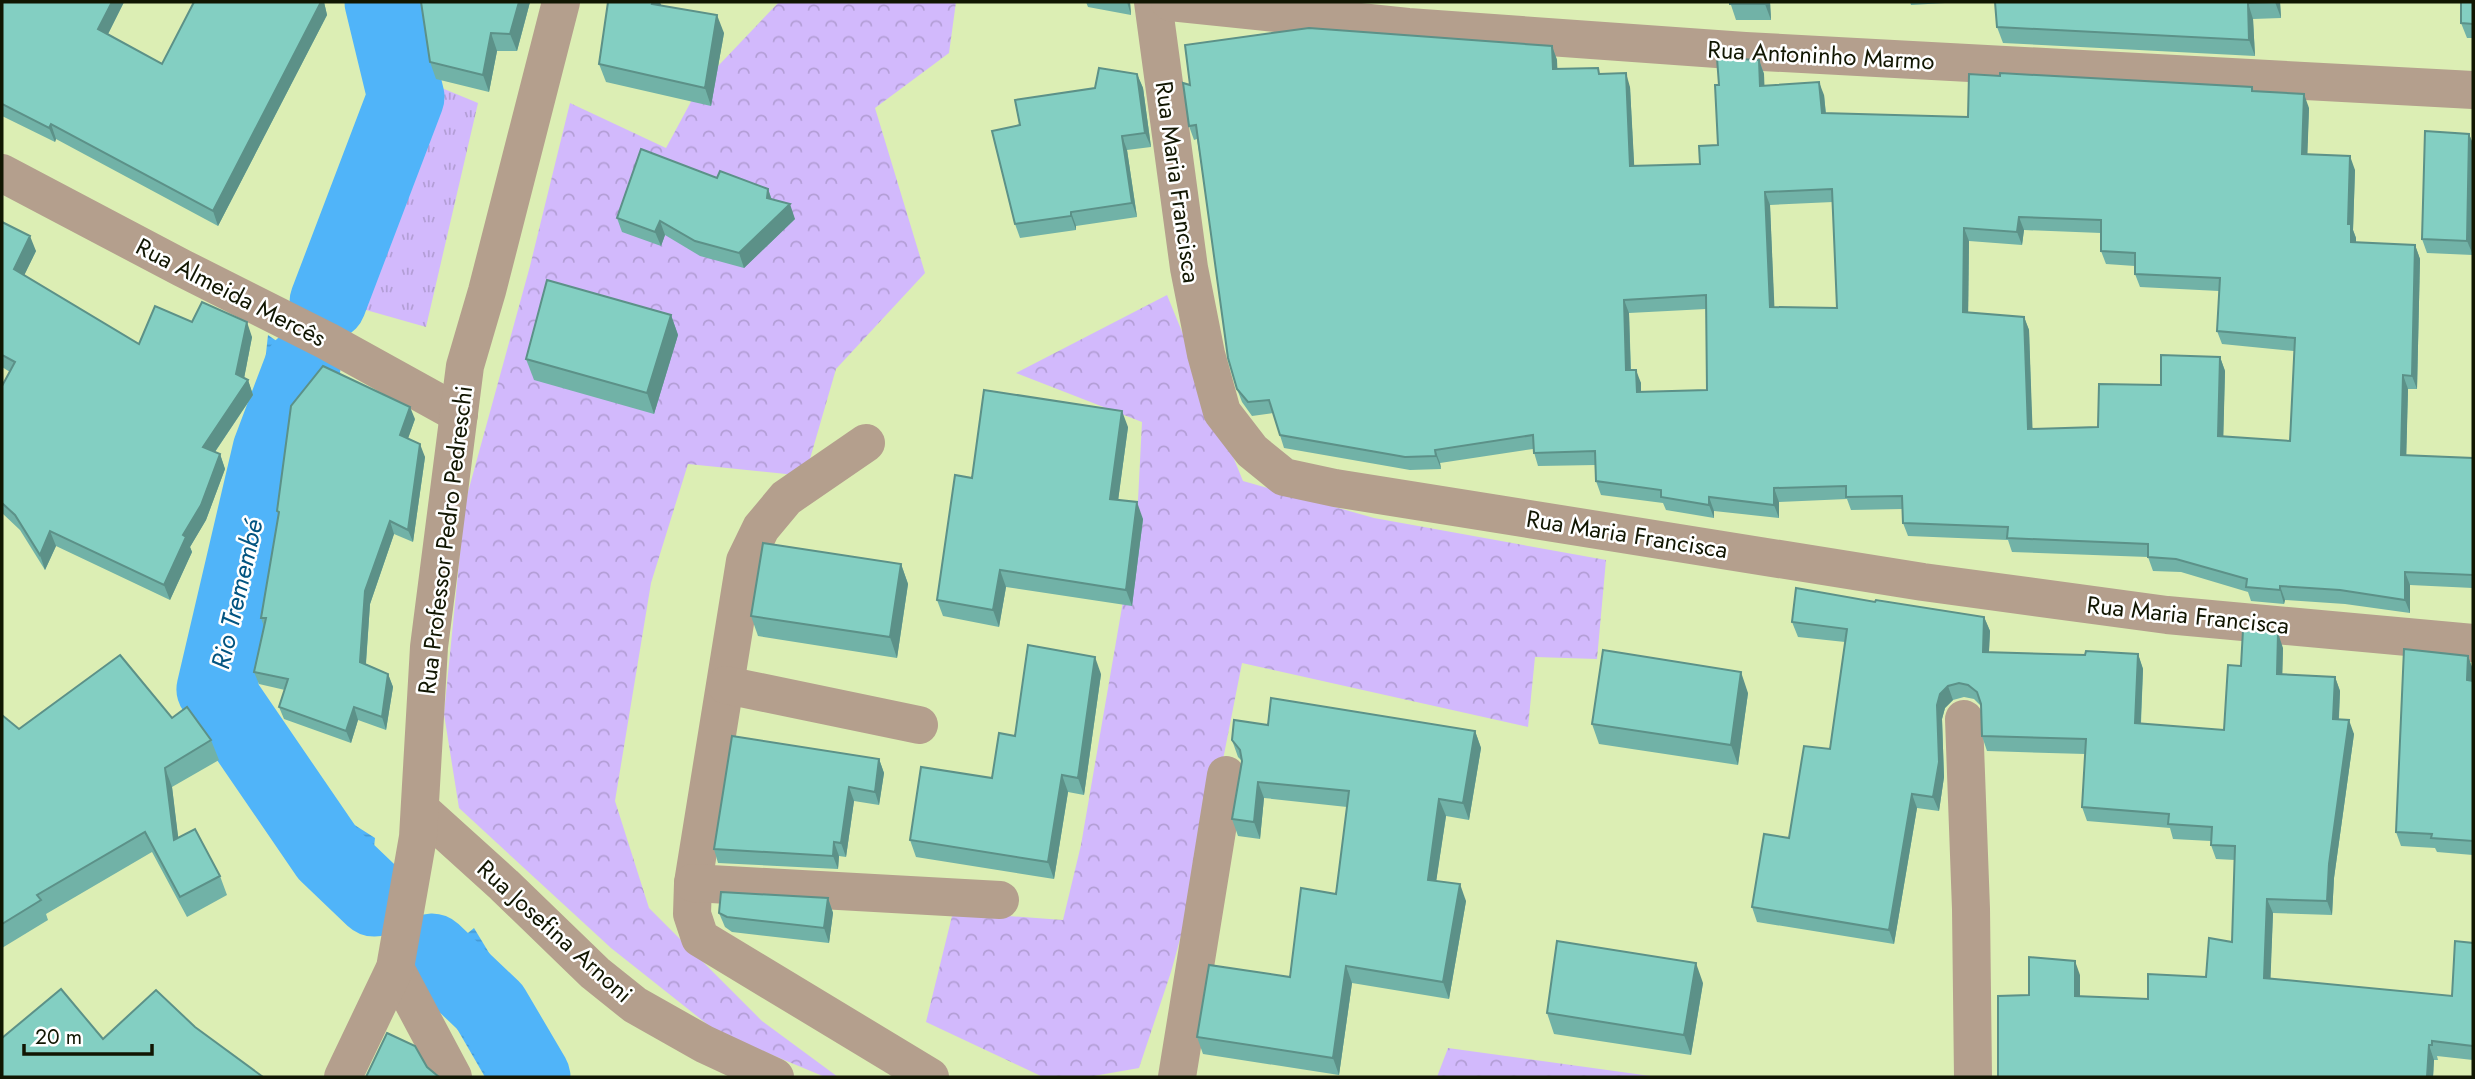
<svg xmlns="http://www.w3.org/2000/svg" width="2475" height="1079" font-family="Jost,sans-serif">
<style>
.forest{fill:url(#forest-crowns)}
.park{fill:url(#park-tufts)}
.water{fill:url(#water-rules)}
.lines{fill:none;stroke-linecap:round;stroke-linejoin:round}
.river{stroke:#50b4f9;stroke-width:77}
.minor{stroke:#b49f8d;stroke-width:38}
.wall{fill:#71b2a7;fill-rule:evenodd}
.shaded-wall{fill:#5c9188}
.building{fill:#83cfc2;stroke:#5c9188;stroke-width:2;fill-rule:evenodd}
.labels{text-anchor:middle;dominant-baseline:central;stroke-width:5;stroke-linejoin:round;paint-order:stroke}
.street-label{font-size:24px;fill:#111602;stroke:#fff}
.water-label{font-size:26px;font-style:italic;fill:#025480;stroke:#fff}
</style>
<defs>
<pattern id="forest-crowns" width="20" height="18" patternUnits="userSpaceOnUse" patternTransform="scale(1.75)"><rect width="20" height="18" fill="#d2b9fc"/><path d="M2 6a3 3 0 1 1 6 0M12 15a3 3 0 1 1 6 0" fill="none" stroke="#b39ed6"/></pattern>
<pattern id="park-tufts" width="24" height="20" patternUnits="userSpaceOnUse" patternTransform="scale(1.75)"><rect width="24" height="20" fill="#d2b9fc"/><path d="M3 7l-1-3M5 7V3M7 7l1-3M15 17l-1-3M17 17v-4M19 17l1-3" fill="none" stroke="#b39ed6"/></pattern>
<pattern id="water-rules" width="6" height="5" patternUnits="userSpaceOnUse" patternTransform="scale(1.75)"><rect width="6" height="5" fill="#50b4f9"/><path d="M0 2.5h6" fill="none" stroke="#459ad4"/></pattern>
</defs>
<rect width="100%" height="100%" fill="#dceeb4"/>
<g class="forest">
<polygon points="779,2 956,2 949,53 875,108 925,273 836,369 805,476 688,464 651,583 615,801 649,908 762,1021 838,1077 825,1077 717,1032 611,948 459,808 444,714 465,503 530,266 570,103 666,148 700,85"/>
<polygon points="1167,295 1243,481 1374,518 1606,560 1597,659 1535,657 1528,727 1242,663 1207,841 1171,972 1139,1068 1088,1077 1043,1077 926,1022 953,912 1063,920 1081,845 1137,520 1142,422 1016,373"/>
<polygon points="1448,1048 1658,1077 1437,1077"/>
</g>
<polygon class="park" points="420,79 478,103 426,327 352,306"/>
<g class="water">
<polygon points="268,335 301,358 254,718 317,801 375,838 368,903 328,867 228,722 232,664"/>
<polygon points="474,928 564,1077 485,1077 423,970"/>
</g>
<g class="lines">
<g class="river">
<polyline points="328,302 406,97 383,2"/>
<polyline points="302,368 271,450 215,689 328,854 374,898"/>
<polyline points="432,952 492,1009 532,1077"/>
</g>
<g class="minor">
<polyline points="1153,2 1189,268 1206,354 1222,412 1252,451 1284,477 1335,488 1923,582 2167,615 2473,643"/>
<polyline points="1170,2 1408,27 1745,51 2473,90"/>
<polyline points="2,173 182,268 327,341 459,414"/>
<polyline points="866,443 786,498 761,528 745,561 693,883 692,914 700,938 930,1077"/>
<polyline points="726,685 919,725"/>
<polyline points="1964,719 1971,909 1973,1077"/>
<polyline points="420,809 504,885 595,973 635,1005 704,1044 775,1077"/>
<polyline points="693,883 1000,900"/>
<polyline points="395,968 453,1077"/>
<polyline points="343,1077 395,968 418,837 429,647 465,366 487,291 561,2"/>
<polyline points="1177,1077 1226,775"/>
</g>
</g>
<g class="wall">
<polygon points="2,2 124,2 108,34 162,64 194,2 324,2 327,15 218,226 56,139 55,142 2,116"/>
<polygon points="421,2 530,2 517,51 497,51 489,92 436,79 430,62"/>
<polygon points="1086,2 1130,2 1131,15 1088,7"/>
<polygon points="1730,2 1770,2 1771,20 1736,20"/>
<polygon points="1910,2 1962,2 1911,5"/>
<polygon points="1995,2 2280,2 2281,18 2253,19 2255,56 2003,43 1997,27"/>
<polygon points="2473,2 2473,38 2467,38 2461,23"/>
<polygon points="662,6 724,33 711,106 606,82 599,64"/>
<path d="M1552 46 1557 60V69L1600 74 1630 87 1634 166 1700 164 1718 145 1719 85 1759 60 1764 74V85L1824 95 1826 114 1968 117 2252 87 2254 91 2309 108 2307 154 2355 170 2353 230 2356 238V242L2415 245 2420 259 2417 389H2408L2406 455 2473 458V588L2410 585V613L2345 604 2285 600 2284 604 2251 601 2248 592 2181 572 2153 571 2148 557 2012 552 2008 540 1908 536 1903 523V509L1851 510 1847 499 1779 502V518L1714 511V518L1666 510 1663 503 1601 495 1596 481V465L1538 466 1533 449 1440 463 1441 469 1410 470 1284 448 1273 413 1252 416 1242 402 1237 389 1197 139 1194 140 1189 126 1190 85ZM1833 202 1837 308 1774 307 1770 205ZM2024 230 2101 233V251L2106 264 2135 266V274L2140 287 2219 291 2217 331 2222 344 2294 351 2290 441 2223 437 2225 371 2220 357 2161 385 2098 427 2032 429 2029 330 2024 317 1968 312 1969 241 2022 245ZM1706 309 1707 390 1641 392V383L1631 370 1629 313Z"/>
<polygon points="1137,74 1143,88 1151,147 1127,150 1137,217 1076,226 1076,230 1020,238 1015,224 1020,125 1095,88"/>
<polygon points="2469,134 2473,144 2473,255 2427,253 2422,239"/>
<polygon points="717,178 768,189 772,200 795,219 744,268 700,256 665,235 661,246 622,232 617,218"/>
<polygon points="2,222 36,251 24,275 139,344 192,322 252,337 244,378 248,380 253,395 215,452 220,454 225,469 206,520 190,547 192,552 170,600 56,546 45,570 20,530 2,513 2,386 10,372 2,367"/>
<polygon points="671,315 678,335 654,414 534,380 526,359"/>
<polygon points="415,419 408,438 425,457 413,542 394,534 370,604 366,664 388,674 393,687 386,730 358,720 351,743 284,719 279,707 285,690 259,684 254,672 264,627 261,618 279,515 277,511"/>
<polygon points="1128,427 1118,500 1143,519 1132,606 1006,587 999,627 943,616 937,600 972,478"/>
<polygon points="901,564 908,584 897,658 758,636 751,616"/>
<polygon points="1875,602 1984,617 1990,631 1989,652 2085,655 2138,654 2143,669 2141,724 2224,730 2241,666 2283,648 2282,674 2335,677 2340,691 2339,719 2354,734 2334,878 2332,915 2273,913 2270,979 2452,996 2473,943 2473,1060 2437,1056 2438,1060 2434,1060 2433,1077 1998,1077 2029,995 2080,975 2080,996 2148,999 2206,977 2232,942 2235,860 2216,859 2211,845 2211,841 2173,839 2170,828 2087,821 2082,807 2085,754 1987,751 1982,736 1981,706 1974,699 1964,697 1953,700 1945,708 1942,719 1944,777 1939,811 1917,808 1894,944 1757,922 1752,907 1789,838 1830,749 1845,642 1798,637 1792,622"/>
<polygon points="2468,656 2473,670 2473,855 2437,852 2435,848 2401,846 2396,832"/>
<polygon points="1101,674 1084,795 1068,792 1054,879 916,857 910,840 992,778 1015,736"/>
<polygon points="1748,693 1738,765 1599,744 1592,724"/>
<polygon points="2,715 19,729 172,718 211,740 219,760 172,787 178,838 220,876 227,895 187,917 152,852 46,914 48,920 2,948"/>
<polygon points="1268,725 1475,731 1481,748 1469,820 1446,816 1436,881 1466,901 1449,999 1352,983 1339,1075 1203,1054 1197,1037 1290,977 1336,894 1347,807 1264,798 1260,839 1238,836 1232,819 1242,761 1238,757 1232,740"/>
<polygon points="879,759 884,773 879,805 854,801 846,857 839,856 838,869 718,863 714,849"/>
<polygon points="828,898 833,913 829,943 732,932 725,927 719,913"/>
<polygon points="1703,983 1691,1055 1554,1034 1547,1013"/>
</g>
<g class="shaded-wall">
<polygon points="112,2 124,2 103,44 98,29"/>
<polygon points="321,2 324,2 327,15 218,226 213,211"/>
<polygon points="519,2 530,2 517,51 510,34"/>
<polygon points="653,2 660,2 662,7 652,4"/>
<polygon points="1127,2 1130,2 1131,15"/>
<polygon points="1765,2 1770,2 1771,20 1765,4"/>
<polygon points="2275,2 2280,2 2281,18"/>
<polygon points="2248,3 2253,19 2255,56 2249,40"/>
<polygon points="717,15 724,33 711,106 705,88"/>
<polygon points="491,33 497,51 489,92 483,75"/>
<polygon points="1552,46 1557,60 1558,83 1553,69"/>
<polygon points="1759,60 1764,74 1765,99 1760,86"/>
<polygon points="1626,73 1630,87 1635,180 1630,166"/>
<polygon points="1137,74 1143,88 1151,147 1145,133"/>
<polygon points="1819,82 1824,95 1827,127 1822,113"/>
<polygon points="2304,94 2309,108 2307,167 2302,154"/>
<polygon points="51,124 56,139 55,142 49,128"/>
<polygon points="2469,134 2473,144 2473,255 2467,241"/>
<polygon points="1122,136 1127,150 1137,217 1132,203"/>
<polygon points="2350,156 2355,170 2353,230 2356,238 2356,256 2351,242 2348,224"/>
<polygon points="768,189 773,204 767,198"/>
<polygon points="1765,192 1770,205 1775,320 1770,307"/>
<polygon points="790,204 795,219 744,268 739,253"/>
<polygon points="1071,212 1076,226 1076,230 1071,216"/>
<polygon points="2019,217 2024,230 2022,245 2017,232"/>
<polygon points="660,221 665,235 661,246 655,232"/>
<polygon points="1964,228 1969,241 1968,325 1963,312"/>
<polygon points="30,236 36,251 20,284 14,269"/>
<polygon points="2415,245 2420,259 2417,389 2412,376"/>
<polygon points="1624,300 1629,313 1631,383 1626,370"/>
<polygon points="671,315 678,335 654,414 647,393"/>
<polygon points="2024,317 2029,330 2033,442 2028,429"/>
<polygon points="247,322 252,337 242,389 236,374"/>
<polygon points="2220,357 2225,371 2223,450 2218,436"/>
<polygon points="1636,370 1641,383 1641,405 1637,392"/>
<polygon points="2403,375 2408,389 2406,468 2401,455"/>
<polygon points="248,380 253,395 208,462 203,447"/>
<polygon points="410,407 415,419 405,447 400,435"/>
<polygon points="1122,411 1128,427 1116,516 1110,499"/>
<polygon points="420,444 425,457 413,542 408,530"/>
<polygon points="1435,450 1440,463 1441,469 1436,456"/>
<polygon points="220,454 225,469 206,520 190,547 192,552 170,600 164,585 183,535"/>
<polygon points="1774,488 1779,502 1779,518 1774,505"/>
<polygon points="1709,497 1714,511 1714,518 1709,505"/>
<polygon points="1137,502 1143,519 1132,606 1126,590"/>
<polygon points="390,521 394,534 370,604 365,675 360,662 365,591"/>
<polygon points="50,531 56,546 45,570 40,555"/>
<polygon points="901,564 908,584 897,658 890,637"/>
<polygon points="1000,570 1006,587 999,627 993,610"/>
<polygon points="2405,572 2410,585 2410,613 2405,600"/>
<polygon points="2280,586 2285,600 2284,604 2280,590"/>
<polygon points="1984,617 1990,631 1988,667 1983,652"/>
<polygon points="2278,633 2283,648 2282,688 2277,674"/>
<polygon points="2138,654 2143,669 2140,738 2135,723"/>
<polygon points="2468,656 2473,670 2472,695 2467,680"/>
<polygon points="1095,657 1101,674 1084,795 1078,778"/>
<polygon points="1741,672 1748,693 1738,765 1731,745"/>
<polygon points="388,674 393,687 386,730 382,717"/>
<polygon points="2335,677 2340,691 2338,733 2333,719"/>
<polygon points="1948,686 1953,700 1945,708 1942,719 1944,777 1939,811 1933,797 1937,705 1940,694"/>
<polygon points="354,707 358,720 351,743 346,731"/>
<polygon points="2349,720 2354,734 2334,878 2332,915 2327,901 2329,864"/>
<polygon points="1475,731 1481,748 1469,820 1463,803"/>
<polygon points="879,759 884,773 879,805 875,792"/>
<polygon points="165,768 172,787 181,860 174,840"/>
<polygon points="1062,775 1068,792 1054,879 1048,862"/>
<polygon points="1258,782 1264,798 1260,839 1254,822"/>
<polygon points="849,787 854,801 846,857 841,843"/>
<polygon points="1912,794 1917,808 1894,944 1889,930"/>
<polygon points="1439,799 1446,816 1434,896 1428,880"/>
<polygon points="834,842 839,856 838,869 833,856"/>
<polygon points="1460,884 1466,901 1449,999 1443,982"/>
<polygon points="828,898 833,913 829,943 824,928"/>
<polygon points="2267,899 2273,913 2270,993 2264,978"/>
<polygon points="2075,961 2080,975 2080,1010 2075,996"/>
<polygon points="1696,963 1703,983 1691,1055 1684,1035"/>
<polygon points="1346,966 1352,983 1339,1075 1333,1058"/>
<polygon points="2429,1045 2434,1060 2433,1077 2427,1077"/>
</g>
<g class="building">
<polygon points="2,2 112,2 98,29 162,64 194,2 321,2 213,211 51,124 49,128 2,104"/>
<polygon points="421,2 519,2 510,34 491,33 483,75 430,62"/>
<polygon points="608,2 653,2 652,4 717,15 705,88 599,64"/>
<rect x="1730" y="2" width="35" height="2"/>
<polygon points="1995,2 2272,2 2248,3 2249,40 1997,27"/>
<polygon points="2461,2 2473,2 2473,24 2461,23"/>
<path d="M1309 28 1552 46 1553 69 1598 68 1599 74 1626 73 1630 166 1700 164 1699 146 1718 145 1715 85H1719L1717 58 1759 60 1760 86 1819 82 1822 113 1968 117 1969 74 2000 76V73L2252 87V91L2304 94 2302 154 2350 156 2348 224H2351V242L2415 245 2412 376 2403 375 2401 455 2473 458V575L2405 572V600L2340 590 2280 586V590L2246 587 2247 579 2176 559 2148 557V544L2007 538 2008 527 1903 523 1902 496 1846 497V486L1774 488V505L1709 497V505L1661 497V490L1596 481 1595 451 1534 453 1533 435 1435 450 1436 456 1405 457 1280 435 1269 400 1248 402 1237 389 1228 358 1196 125 1189 126 1183 83 1190 85 1185 45ZM1832 189 1837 308 1770 307 1765 192ZM2019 217 2101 220V251L2135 253V274L2220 278 2217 331 2295 338 2290 441 2218 436 2220 357 2161 355V385L2099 384 2098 427 2028 429 2024 317 1963 312 1964 228 2017 232ZM1706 295 1707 390 1637 392 1636 370H1626L1624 300Z"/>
<polygon points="1099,68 1137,74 1145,133 1122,136 1132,203 1071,212 1071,216 1015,224 992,131 1020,125 1015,100 1095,88"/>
<polygon points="2425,131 2469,134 2467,241 2422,239"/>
<polygon points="641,149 717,178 720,171 768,189 767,198 790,204 739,253 695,241 660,221 655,232 617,218"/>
<polygon points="2,222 30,236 14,269 139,344 155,306 192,322 202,302 247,322 236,374 248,380 203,447 220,454 201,505 183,535 186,537 164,585 50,531 40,555 15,515 2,503 2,386 15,362 2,355"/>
<polygon points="547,280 671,315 647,393 526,359"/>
<polygon points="323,366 410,407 400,435 420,444 408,530 390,521 365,591 360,662 388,674 382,717 354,707 346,731 279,707 288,679 254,672 266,618 261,618 279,512 277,511 291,406"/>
<polygon points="984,390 1122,411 1110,499 1137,502 1126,590 1000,570 993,610 937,600 955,475 972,478"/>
<polygon points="763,543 901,564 890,637 751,616"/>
<polygon points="1796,588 1875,602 1876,600 1984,617 1983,652 2085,655 2086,651 2138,654 2135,723 2224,730 2228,665 2241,666 2243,630 2278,633 2277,674 2335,677 2333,719 2349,720 2329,864 2327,901 2267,899 2264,978 2452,996 2455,941 2473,943 2473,1046 2432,1041 2432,1045 2429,1045 2427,1077 1998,1077 1998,996 2029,995 2029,957 2075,961 2075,996 2148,999 2148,974 2206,977 2209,938 2232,942 2235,846 2211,845 2212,827 2168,824 2169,814 2082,807 2086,739 1982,736 1981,704 1977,692 1968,685 1959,683 1948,686 1940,694 1937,705 1939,762 1933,797 1912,794 1889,930 1752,907 1764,834 1789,838 1804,746 1830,749 1847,629 1792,622"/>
<polygon points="1028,645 1095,657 1078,778 1062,775 1048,862 910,840 921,767 992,778 999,733 1015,736"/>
<polygon points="2404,649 2468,656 2467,680 2473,681 2473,841 2431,838 2432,834 2396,832"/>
<polygon points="1603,650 1741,672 1731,745 1592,724"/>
<polygon points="120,655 172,718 187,707 211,740 165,768 174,840 195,829 220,876 180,897 145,832 37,895 41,900 2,924 2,715 19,729"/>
<polygon points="1271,698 1475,731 1463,803 1439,799 1428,880 1460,884 1443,982 1346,966 1333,1058 1197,1037 1209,965 1290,977 1301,888 1336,894 1349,791 1258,782 1254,822 1232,819 1242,761 1240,750 1232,740 1234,720 1268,725"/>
<polygon points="732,736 879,759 875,792 849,787 841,843 834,842 833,856 714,849"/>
<polygon points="721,892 828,898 824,928 727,917 719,913"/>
<polygon points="1557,941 1696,963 1684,1035 1547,1013"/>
<polygon points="61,989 103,1039 156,990 195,1027 263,1077 2,1077 2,1038"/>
<polygon points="387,1033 415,1046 427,1067 439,1077 366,1077"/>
</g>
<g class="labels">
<g class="street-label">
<text transform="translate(1821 55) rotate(3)">Rua Antoninho Marmo</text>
<text transform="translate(1178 182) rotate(82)">Rua Maria Francisca</text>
<text transform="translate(231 292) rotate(27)">Rua Almeida Mercês</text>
<text transform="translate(1627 534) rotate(9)">Rua Maria Francisca</text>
<text transform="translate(445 540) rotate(-83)">Rua Professor Pedro Pedreschi</text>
<text transform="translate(2188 615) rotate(6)">Rua Maria Francisca</text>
<text transform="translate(555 931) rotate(42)">Rua Josefina Arnoni</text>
</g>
<g class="water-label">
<text transform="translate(237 594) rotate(-77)">Rio Tremembé</text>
</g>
</g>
<rect width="2475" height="1079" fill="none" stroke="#111602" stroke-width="7"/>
<path d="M24 1044v10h128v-10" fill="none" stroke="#111602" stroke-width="3.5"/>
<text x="35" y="1044" font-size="21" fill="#111602" stroke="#ffffff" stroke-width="5" paint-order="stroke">20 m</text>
</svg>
